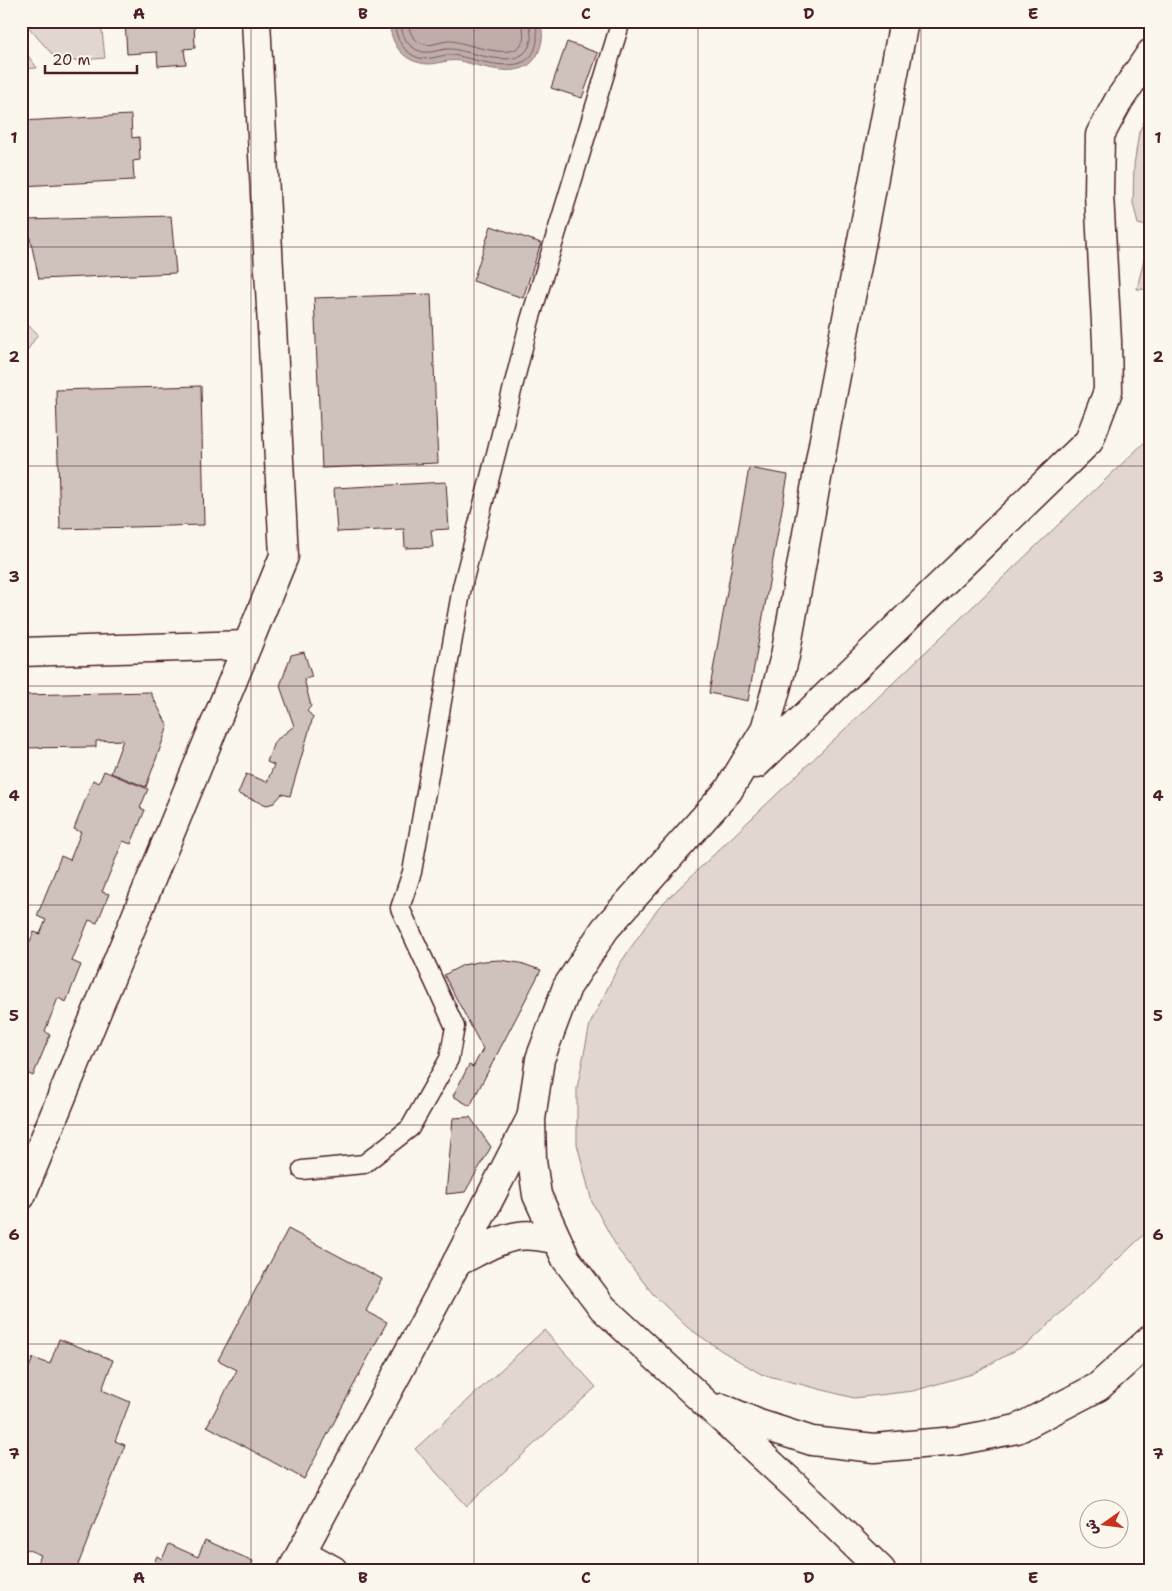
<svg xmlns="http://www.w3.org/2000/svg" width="1172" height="1591" font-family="'Shantell Sans','Playpen Sans Arabic',sans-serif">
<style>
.green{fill:#e2d7d0;stroke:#967b7e}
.water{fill:#bfadaa;stroke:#907477}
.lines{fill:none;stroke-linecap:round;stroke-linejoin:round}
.shore{stroke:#79585e;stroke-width:1}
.building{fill:#cfc2bc;stroke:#4a1f2b}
.lane-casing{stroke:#4a1f2b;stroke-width:21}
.street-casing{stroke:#4a1f2b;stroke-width:31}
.lane{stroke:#fbf7ec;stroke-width:18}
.street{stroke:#fbf7ec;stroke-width:28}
.grid{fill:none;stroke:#4a1f2b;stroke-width:1;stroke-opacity:0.55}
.neatline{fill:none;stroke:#4a1f2b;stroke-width:2}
.grid-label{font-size:16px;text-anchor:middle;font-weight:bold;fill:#4a1f2b}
</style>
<rect width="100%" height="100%" fill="#fbf7ec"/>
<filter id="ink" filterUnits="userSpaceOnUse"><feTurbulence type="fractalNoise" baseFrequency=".02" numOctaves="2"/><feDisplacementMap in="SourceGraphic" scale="10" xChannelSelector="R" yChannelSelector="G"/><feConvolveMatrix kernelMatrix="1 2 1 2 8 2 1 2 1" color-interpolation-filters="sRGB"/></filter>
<g filter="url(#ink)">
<g class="green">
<polygon points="23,21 101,21 105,58 59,62"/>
<polygon points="21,46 37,68 21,69"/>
<polygon points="1151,107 1151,227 1138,224 1133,203 1134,165 1139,132"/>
<polygon points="1151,229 1151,290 1137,289"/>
<polygon points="21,319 38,334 21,360"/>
<polygon points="1151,436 1151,1228 1029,1343 972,1374 913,1391 854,1398 761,1374 722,1351 687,1327 653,1294 619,1251 592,1202 577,1144 577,1088 590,1024 619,965 658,908"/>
<polygon points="544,1330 596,1387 467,1506 415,1449"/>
</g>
<path class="water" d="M389 21H539C544 31 543 41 539 51 527 84 483 66 460 61 447 59 440 64 429 64 403 63 391 45 389 21Z"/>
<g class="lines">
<g class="shore">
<path d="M394 21C396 37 400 48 414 56 427 63 439 54 452 55 477 58 532 83 537 40 538 34 536 27 535 21"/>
<path d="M400 21C402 34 405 44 417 50 429 56 440 48 451 49 473 51 524 75 531 40 532 34 529 28 529 21"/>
<path d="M408 21C409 31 412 39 421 43 431 48 441 40 452 41 468 43 517 64 523 40 525 34 522 28 521 21"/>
</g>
</g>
<g class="building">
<polygon points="125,21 194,21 195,48 184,49 186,64 158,66 157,52 127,54"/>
<polygon points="567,42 598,53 582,98 551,88"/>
<polygon points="131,115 132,138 139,137 140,160 133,161 134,180 21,186 21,121"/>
<polygon points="171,216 176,273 39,279 26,220"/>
<polygon points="491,226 541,243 523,298 473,281"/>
<polygon points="431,294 438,463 322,468 314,298"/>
<polygon points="201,386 204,525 60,529 56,390"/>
<polygon points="749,468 788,475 748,701 709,693"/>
<polygon points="446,482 449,529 431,530 433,547 405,548 404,529 337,532 334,488"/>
<polygon points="304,652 312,677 304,679 311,706 307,711 313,717 290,796 282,794 274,803 267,805 238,794 246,774 267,782 274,765 267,762 274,742 294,726 280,686 291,655"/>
<polygon points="150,692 168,726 146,787 111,773 123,740 96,741 96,747 21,748 21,695"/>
<polygon points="104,771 148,789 140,808 145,810 131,844 123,841 102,892 109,894 97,923 89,920 72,961 81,965 66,1002 58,998 45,1031 50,1035 33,1076 27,1073 21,1087 21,963 34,932 40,934 46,920 37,916 61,856 70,860 81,832 74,829 93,780 99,783"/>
<polygon points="500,960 520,963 541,970 470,1106 453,1096 469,1065 473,1067 483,1049 444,975 463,965 483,961"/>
<polygon points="470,1117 491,1147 465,1192 446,1194 453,1118"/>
<polygon points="288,1229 382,1279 366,1311 387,1322 304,1479 207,1426 237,1370 218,1360"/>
<polygon points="59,1339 113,1360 102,1390 130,1402 115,1441 125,1445 76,1570 35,1570 41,1555 21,1547 21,1387 33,1358 50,1364"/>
<polygon points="205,1540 253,1561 249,1570 151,1570 157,1556 162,1559 169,1544 198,1557"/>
</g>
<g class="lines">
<defs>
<polyline id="lane" points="302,1170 364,1164 410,1128 449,1059 455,1027 400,908 412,872 462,587 530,320 621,21"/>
<g id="street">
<polyline points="21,652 247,645"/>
<polyline points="756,764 1089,441 1108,391 1107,341 1099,194 1100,135 1119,100 1151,53"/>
<polyline points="21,1196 284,556 256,21"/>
<path d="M457 1262C476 1253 497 1239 518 1236 532 1234 545 1237 557 1240"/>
<polyline points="722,1408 759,1424 812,1441 874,1448 956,1441 1017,1429 1098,1387 1151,1339"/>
<polyline points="302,1553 333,1570"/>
<polyline points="292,1570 457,1262 530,1120"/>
<polyline points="881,1570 797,1488 603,1308 566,1259 537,1195 532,1161 531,1119 540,1059 567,987 605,929 728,791 765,730 785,656 828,417 904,21"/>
</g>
</defs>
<use href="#lane" class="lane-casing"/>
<use href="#street" class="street-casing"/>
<use href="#lane" class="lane"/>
<use href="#street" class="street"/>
</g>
</g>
<path class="grid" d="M251 21V1570M474 21V1570M698 21V1570M921 21V1570M21 247H1151M21 466H1151M21 686H1151M21 905H1151M21 1125H1151M21 1344H1151"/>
<rect width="1172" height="1591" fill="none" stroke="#fbf7ec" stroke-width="55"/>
<g transform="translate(1104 1524) rotate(256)"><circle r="24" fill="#fbf7ec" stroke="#b4a19f"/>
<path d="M0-4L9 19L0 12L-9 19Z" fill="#c8321e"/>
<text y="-8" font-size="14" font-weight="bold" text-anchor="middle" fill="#4a1f2b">ش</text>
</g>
<path d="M45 65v8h92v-8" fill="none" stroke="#4a1f2b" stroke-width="2.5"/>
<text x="52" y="65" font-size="15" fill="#4a1f2b" stroke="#fbf7ec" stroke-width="4" paint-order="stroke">20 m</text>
<rect x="28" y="28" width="1116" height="1536" class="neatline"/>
<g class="grid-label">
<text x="139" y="19">A</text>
<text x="363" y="19">B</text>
<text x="586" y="19">C</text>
<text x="809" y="19">D</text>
<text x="1033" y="19">E</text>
<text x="14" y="143">1</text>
<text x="1158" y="143">1</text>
<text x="14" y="362">2</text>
<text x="1158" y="362">2</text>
<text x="14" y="582">3</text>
<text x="1158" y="582">3</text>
<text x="14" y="801">4</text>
<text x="1158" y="801">4</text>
<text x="14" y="1021">5</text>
<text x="1158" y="1021">5</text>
<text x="14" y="1240">6</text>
<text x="1158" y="1240">6</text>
<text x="14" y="1459">7</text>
<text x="1158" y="1459">7</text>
<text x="139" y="1583">A</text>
<text x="363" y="1583">B</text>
<text x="586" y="1583">C</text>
<text x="809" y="1583">D</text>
<text x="1033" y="1583">E</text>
</g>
</svg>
